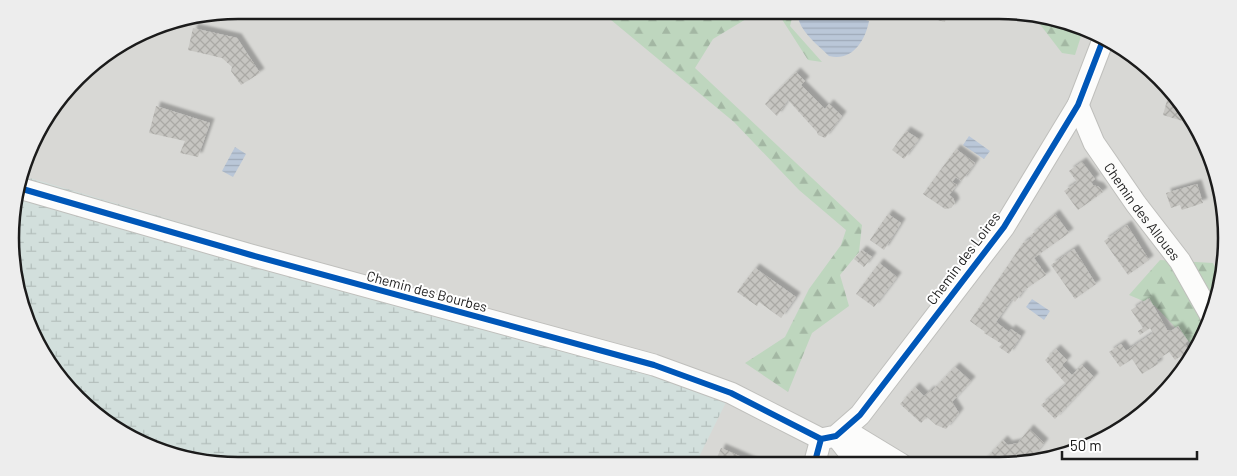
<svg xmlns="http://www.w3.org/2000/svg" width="1237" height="476" font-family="Barlow,sans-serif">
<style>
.residential{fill:#d8d8d5}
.forest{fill:url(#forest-firs)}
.wetland{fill:url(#wetland-marsh)}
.water{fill:url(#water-rules)}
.building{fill:url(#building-cross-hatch);filter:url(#shadow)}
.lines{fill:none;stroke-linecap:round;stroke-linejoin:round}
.minor-casing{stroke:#bfbfbc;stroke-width:23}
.minor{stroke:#fcfcfb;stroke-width:21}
.cycleway-casing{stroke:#fff;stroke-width:9}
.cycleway{stroke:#0057b8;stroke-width:6}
.labels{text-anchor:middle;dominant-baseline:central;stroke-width:4;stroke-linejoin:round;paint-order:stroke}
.street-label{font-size:14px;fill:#1b1b1b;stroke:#fff}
.rim{fill:none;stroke:#1b1b1b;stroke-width:2.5}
</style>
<defs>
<pattern id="forest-firs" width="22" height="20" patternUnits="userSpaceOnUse" patternTransform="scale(1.25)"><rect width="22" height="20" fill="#bed6be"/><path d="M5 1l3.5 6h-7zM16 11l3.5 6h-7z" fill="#a3b7a3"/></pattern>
<pattern id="wetland-marsh" width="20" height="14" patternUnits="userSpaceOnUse" patternTransform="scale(1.25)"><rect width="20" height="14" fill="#d2dfdc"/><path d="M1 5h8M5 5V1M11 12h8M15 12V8" fill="none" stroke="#b4bfbc"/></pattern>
<pattern id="water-rules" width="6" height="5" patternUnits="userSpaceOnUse" patternTransform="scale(1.25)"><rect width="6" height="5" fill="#bac7d8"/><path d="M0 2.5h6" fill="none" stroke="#9faab9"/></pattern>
<pattern id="building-cross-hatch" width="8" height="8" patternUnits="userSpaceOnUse" patternTransform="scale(1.25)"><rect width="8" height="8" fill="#c6c5c1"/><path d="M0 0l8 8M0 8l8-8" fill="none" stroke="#aaa9a5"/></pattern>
<filter id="shadow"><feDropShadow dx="4.5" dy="-4.5" stdDeviation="1" flood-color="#0004"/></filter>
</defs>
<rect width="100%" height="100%" fill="#e9e9e3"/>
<polygon class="residential" points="238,10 999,10 1058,18 1138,57 1197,124 1225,209 1219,297 1189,364 1149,410 1100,443 1029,464 695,465 23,176 40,124 88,66 164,22"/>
<g class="forest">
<polygon points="599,10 767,10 756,13 713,39 695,68 862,225 859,252 840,275 849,306 812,333 788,392 745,363 785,337 809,289 841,245 846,230 799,190 734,122"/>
<polygon points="776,10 794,10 790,26 822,62 808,60"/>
<polygon points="1032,14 1058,18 1083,30 1075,55 1062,53"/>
<polygon points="1160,260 1213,263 1220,279 1219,297 1193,354 1191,344 1155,306 1129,295"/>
</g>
<polygon class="wetland" points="23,176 734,386 695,465 238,466 179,458 99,419 48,364 14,283 12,208"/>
<g class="water">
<path d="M798 10H850L862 19 869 21C865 42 851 62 829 56 817 44 795 28 798 10Z"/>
<polygon points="969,136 990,151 984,159 963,145"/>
<polygon points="235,147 246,154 233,177 222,171"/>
<polygon points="1032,299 1050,311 1044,320 1026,307"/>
</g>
<g class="building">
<polygon points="896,10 948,10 945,22 923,16 921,19 905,15 904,18 894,15"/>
<polygon points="193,28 237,38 260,73 241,85 231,71 232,67 222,58 188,50"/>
<polygon points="796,72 805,81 801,85 825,109 829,104 842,116 825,138 818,135 817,132 788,100 777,116 765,104"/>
<polygon points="1169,93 1197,124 1200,133 1197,135 1192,124 1163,115"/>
<polygon points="156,106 210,123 198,157 180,153 185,141 149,133"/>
<polygon points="906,131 919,139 904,159 892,150"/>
<polygon points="956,149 975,163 962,181 956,177 952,182 957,185 949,195 953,198 955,203 951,208 945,209 923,194"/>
<polygon points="1206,151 1211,167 1206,168 1200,153"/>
<polygon points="1082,162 1095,179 1091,182 1093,185 1099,187 1103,192 1078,210 1064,191 1077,182 1069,171"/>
<polygon points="1197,184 1203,203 1182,210 1180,205 1171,208 1166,193"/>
<polygon points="888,214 901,223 884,250 870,240"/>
<polygon points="1055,214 1069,233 1034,258 1046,275 1023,291 1015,302 1012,299 996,322 1009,332 1011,329 1021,336 1009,354 999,347 1002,344 984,333 985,332 970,321 1023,243 1032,238 1030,236"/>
<polygon points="1127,225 1149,260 1128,275 1104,241"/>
<polygon points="1074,249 1096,284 1075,299 1051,265"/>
<polygon points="862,250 872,257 864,267 854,259"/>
<polygon points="879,263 897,277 874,307 856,294"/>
<polygon points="755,268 796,297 781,318 759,302 757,306 737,292"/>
<polygon points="1149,298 1167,330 1171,331 1178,326 1188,341 1185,343 1189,351 1175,360 1169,352 1157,360 1158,364 1142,374 1132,359 1120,367 1109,352 1121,344 1126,351 1153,333 1150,328 1140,335 1138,331 1143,328 1131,310"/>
<polygon points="1056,349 1067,360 1062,365 1072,375 1082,365 1094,377 1055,419 1041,405 1066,384 1045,360"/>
<polygon points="955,367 971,381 952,402 959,413 946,429 936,425 927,417 921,423 900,404 915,387 924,396 930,390 931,392"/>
<polygon points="1029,429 1044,443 1027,464 985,464 983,462 1003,440 1008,445 1018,443"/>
<polygon points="721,448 760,465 714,465"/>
</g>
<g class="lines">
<defs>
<g id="minor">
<path id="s1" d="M1078 105 1094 143 1136 204 1180 261 1211 316"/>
<polyline points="19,188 251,255 654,365 731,393 821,439"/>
<polyline points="845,430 901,464"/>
<polyline points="836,436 847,450 870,464"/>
<polyline points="814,465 821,439 836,436 860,415 1004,227 1078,105 1103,40"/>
</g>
</defs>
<use href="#minor" class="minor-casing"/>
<use href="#minor" class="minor"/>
<defs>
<g id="cycleway">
<polyline points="19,188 251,255 654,365 731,393 821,439"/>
<polyline points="814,465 821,439 836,436 860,415 1004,227 1078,105 1103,40"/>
</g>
</defs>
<use href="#cycleway" class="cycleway-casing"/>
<use href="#cycleway" class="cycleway"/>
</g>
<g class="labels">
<g class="street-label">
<text stroke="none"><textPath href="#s1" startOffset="125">Chemin des Alloues</textPath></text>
<text transform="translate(963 258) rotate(-53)">Chemin des Loires</text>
<text transform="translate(427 291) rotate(15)">Chemin des Bourbes</text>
</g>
</g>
<path d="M0 0H1237V476H0ZM238 19H999A219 219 0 0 1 1218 238V238A219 219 0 0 1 999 457H238A219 219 0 0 1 19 238V238A219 219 0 0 1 238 19Z" fill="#ededed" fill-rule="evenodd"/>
<path class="rim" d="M238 19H999A219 219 0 0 1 1218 238V238A219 219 0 0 1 999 457H238A219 219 0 0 1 19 238V238A219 219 0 0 1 238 19Z"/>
<path d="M1062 451v8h135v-8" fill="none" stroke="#1b1b1b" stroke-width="2.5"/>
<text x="1070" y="451" font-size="15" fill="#1b1b1b" stroke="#ffffff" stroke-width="4" paint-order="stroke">50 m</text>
</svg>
